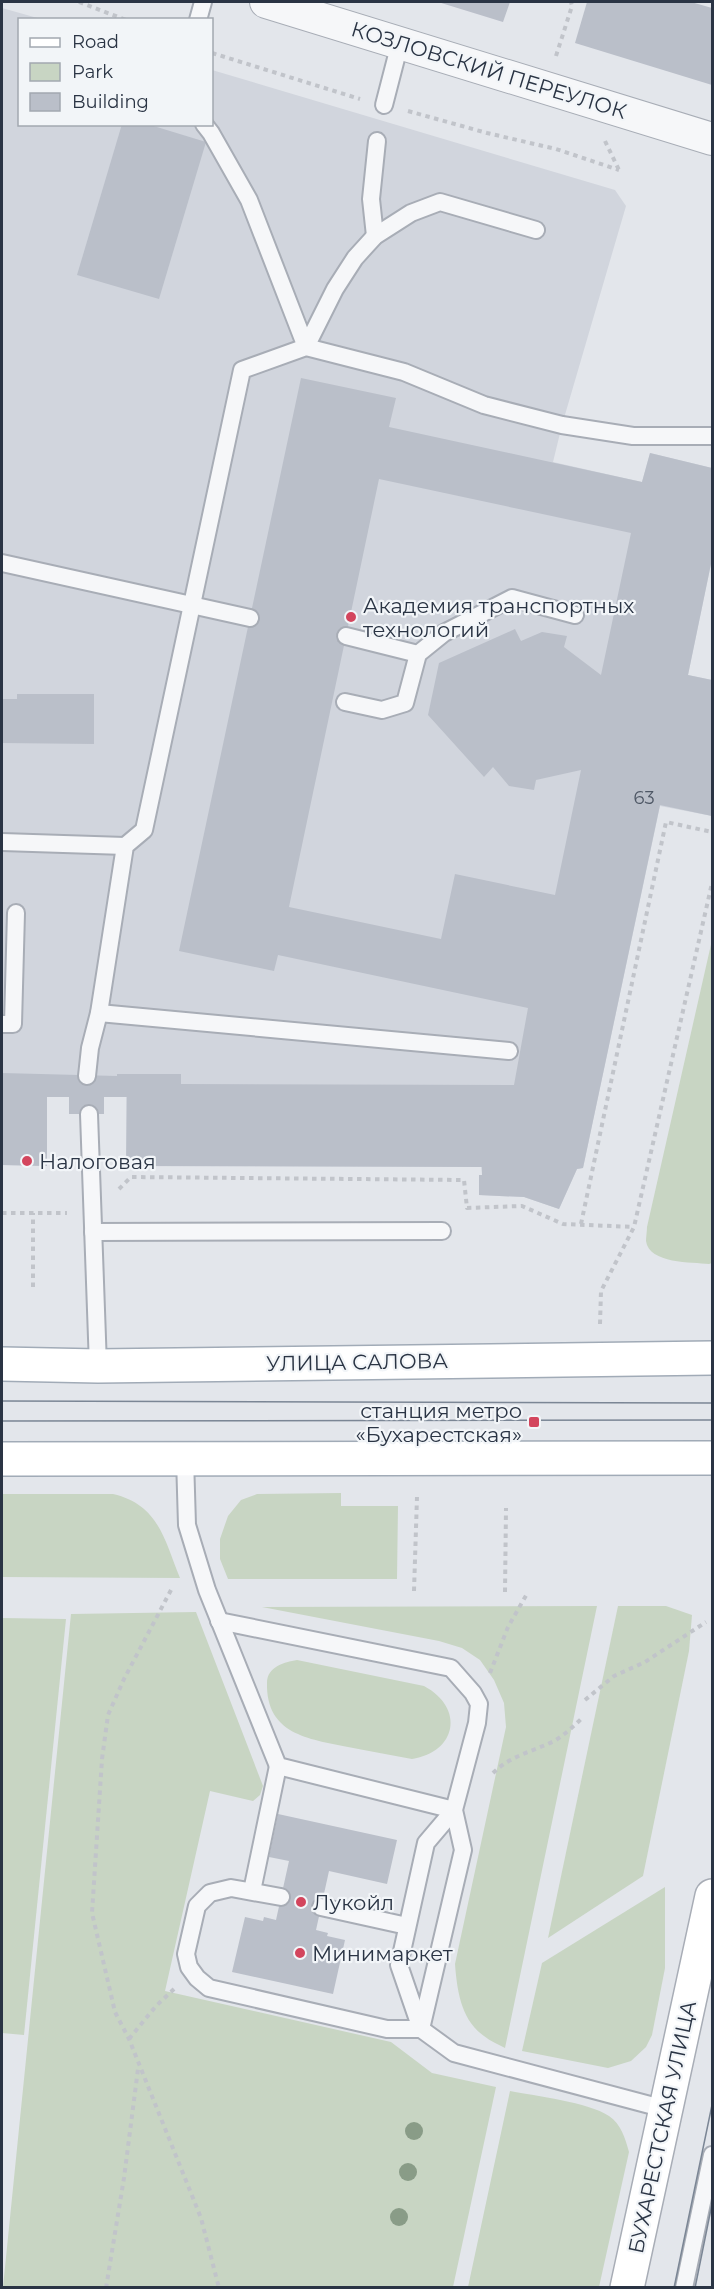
<svg xmlns="http://www.w3.org/2000/svg" width="714" height="2289" font-family="Montserrat,sans-serif">
<style>
.built{fill:#d1d5dd}
.green{fill:#c8d5c3}
.building{fill:#babfc9;fill-rule:evenodd}
.lines{fill:none;stroke-linecap:round;stroke-linejoin:round}
.lane-casing{stroke:#a8adb6;stroke-width:20}
.street-casing{stroke:#a8adb6;stroke-width:34}
.secondary-casing{stroke:#a8adb6;stroke-width:36}
.primary-casing{stroke:#a1abb7;stroke-width:36}
.path{stroke:#c1c4ca;stroke-width:4;stroke-dasharray:4.5 4.5;stroke-linecap:butt}
.lane{stroke:#f6f7f9;stroke-width:16}
.street{stroke:#f6f7f9;stroke-width:32}
.secondary{stroke:#fff;stroke-width:33}
.primary{stroke:#fff;stroke-width:33}
.tram{stroke:#7b8695;stroke-width:1.5}
.tree{fill:#899c87}
.poi-dot{fill:#d3455d;stroke:#f2f5f8;stroke-width:2}
.labels{text-anchor:middle;dominant-baseline:central;stroke-width:4.5;stroke-linejoin:round;paint-order:stroke}
.number-label{font-size:18px;fill:#4e5765}
.street-label{font-size:21px;fill:#2a3444;stroke:#f2f5f8}
.poi-label{font-size:21px;fill:#2a3444;stroke:#f2f5f8;text-anchor:start}
</style>
<rect width="100%" height="100%" fill="#e3e6eb"/>
<polygon class="built" points="2,8 41,19 20,20 20,124 212,124 212,70 615,190 626,206 562,425 553,462 642,482 650,453 712,468 712,559 688,675 712,680 712,816 660,806 583,1168 577,1169 559,1209 524,1197 479,1195 479,1175 482,1175 481,1167 126,1166 126,1097 104,1097 104,1114 69,1114 69,1097 47,1097 47,1166 2,1165"/>
<g class="green">
<path d="M712 940V1263L709 1264C692 1262 649 1264 646 1241 646 1237 647 1231 647 1227Z"/>
<polygon points="341,1493 341,1506 398,1506 397,1579 228,1579 220,1559 220,1539 228,1516 241,1500 257,1494"/>
<path d="M2 1494H113C159 1505 164 1539 180 1578L2 1577Z"/>
<path d="M597 1606 505 2048C498 2044 490 2041 484 2036 461 2020 457 1990 455 1964L506 1727 504 1703 494 1680 480 1660 462 1648 439 1641 262 1607Z"/>
<polygon points="618,1606 666,1606 692,1615 689,1651 643,1876 548,1938"/>
<polygon points="196,1612 263,1786 260,1795 253,1801 210,1791 165,1991 391,2042 432,2073 496,2087 453,2287 3,2287 71,1614"/>
<polygon points="2,1618 66,1619 24,2035 2,2033"/>
<path d="M297 1660 424 1686C465 1708 457 1752 412 1759 390 1755 369 1751 348 1747 308 1739 266 1734 267 1683 267 1667 284 1662 297 1660Z"/>
<polygon points="665,1887 665,1968 652,2035 646,2047 631,2061 608,2068 522,2051 542,1963"/>
<path d="M510 2091C536 2096 588 2102 609 2116 621 2124 625 2138 629 2152L599 2287H468Z"/>
</g>
<g class="building">
<polygon points="438,2 510,2 503,22"/>
<polygon points="587,2 691,2 712,8 712,85 575,43"/>
<polygon points="122,124 147,124 206,142 159,299 77,275"/>
<path d="M301 378 396 398 389 427 642 482 650 453 712 468V559L688 675 712 680V816L660 805 583 1168 577 1169 559 1209 524 1197 479 1195V1175H482V1167L126 1166 127 1097H104V1114H69V1097H47V1166L2 1165V1073L117 1076V1074H181V1084L514 1085 528 1008 278 955 274 971 179 951ZM379 479 631 533 601 675 564 647 567 636 542 632 521 641 515 629 439 663 428 715 484 777 493 767 509 786 534 790 536 780 581 770 555 895 455 874 441 939 289 907Z"/>
<polygon points="17,694 94,694 94,744 2,743 2,699 17,699"/>
<polygon points="278,1814 397,1840 387,1884 329,1871 316,1930 328,1933 327,1936 345,1940 333,1994 232,1972 245,1917 263,1921 264,1917 276,1920 289,1861 269,1857"/>
</g>
<g class="lines">
<defs>
<g id="lane">
<polyline points="198,20 203,2"/>
<polyline points="384,105 400,43"/>
<polyline points="204,124 211,133 249,200 306,347"/>
<polyline points="375,236 371,199 377,141"/>
<polyline points="306,347 335,289 355,258 375,236 411,213 440,202 536,230"/>
<polyline points="2,563 250,618"/>
<polyline points="346,636 418,654"/>
<polyline points="345,702 382,710 405,703 418,654 444,633 512,598 575,615"/>
<polyline points="2,842 125,846"/>
<polyline points="99,1013 509,1051"/>
<polyline points="2,1024 13,1024 16,913"/>
<polyline points="87,1076 90,1048 99,1013 125,846 144,830 242,370 306,347 404,372 484,405 562,425 633,436 712,436"/>
<polyline points="89,1114 98,1366"/>
<polyline points="93,1232 442,1231"/>
<polyline points="185,1458 187,1525 207,1590 278,1766 454,1810"/>
<polyline points="219,1621 451,1668 473,1693 479,1704 477,1723 454,1810 463,1850 421,2029 387,2029 209,1988 197,1978 189,1967 186,1954 197,1906 210,1893 231,1888 281,1897"/>
<polyline points="454,1810 426,1843 399,1965 421,2029 454,2053 665,2109"/>
<polyline points="252,1891 278,1766"/>
<polyline points="321,1907 407,1926"/>
<polyline points="684,2288 712,2155"/>
</g>
<polyline id="street" points="266,2 712,139"/>
<polyline id="secondary" points="627,2288 712,1896"/>
<g id="primary">
<polyline points="2,1364 98,1366 712,1358"/>
<polyline points="2,1459 712,1458"/>
</g>
</defs>
<use href="#lane" class="lane-casing"/>
<use href="#street" class="street-casing"/>
<use href="#secondary" class="secondary-casing"/>
<use href="#primary" class="primary-casing"/>
<g class="path">
<polyline points="79,2 126,20"/>
<polyline points="212,53 360,99"/>
<polyline points="556,56 572,6 571,2"/>
<polyline points="408,111 487,133 556,149 619,170"/>
<polyline points="605,141 619,170"/>
<polyline points="119,1189 131,1177 464,1180 467,1208 522,1206 563,1224 634,1227"/>
<polyline points="2,1213 67,1213"/>
<polyline points="581,1224 666,822 712,832"/>
<polyline points="33,1287 33,1213"/>
<polyline points="600,1324 601,1291 634,1227 712,883"/>
<polyline points="171,1590 124,1679 108,1715 102,1759 92,1913 115,2012 129,2039 201,2218 219,2288"/>
<polyline points="414,1591 417,1497"/>
<polyline points="505,1592 506,1508"/>
<polyline points="490,1673 508,1627 528,1592"/>
<polyline points="585,1700 614,1676 645,1662 706,1622"/>
<path d="M493 1773C511 1755 535 1751 556 1740 565 1734 573 1727 581 1719"/>
<polyline points="129,2039 156,2006 174,1989"/>
<polyline points="106,2288 124,2178 138,2069"/>
</g>
<use href="#lane" class="lane"/>
<use href="#street" class="street"/>
<use href="#secondary" class="secondary"/>
<use href="#primary" class="primary"/>
<g class="tram">
<polyline points="2,1401 712,1403"/>
<polyline points="2,1421 712,1420"/>
<polyline points="674,2288 712,2105"/>
<polyline points="695,2288 712,2204"/>
</g>
</g>
<g class="tree">
<circle cx="414" cy="2131" r="9"/>
<circle cx="408" cy="2172" r="9"/>
<circle cx="399" cy="2217" r="9"/>
</g>
<g class="poi-dot">
<circle cx="351" cy="617" r="6"/>
<circle cx="27" cy="1161" r="6"/>
<rect x="528" y="1416" width="12" height="12" rx="3"/>
<circle cx="301" cy="1902" r="6"/>
<circle cx="300" cy="1953" r="6"/>
</g>
<g class="labels">
<g class="number-label">
<text x="644" y="798">63</text>
</g>
<g class="street-label">
<text transform="translate(489 70) rotate(17)">КОЗЛОВСКИЙ ПЕРЕУЛОК</text>
<text transform="translate(357 1362) rotate(-1)">УЛИЦА САЛОВА</text>
<text transform="translate(662 2127) rotate(-78)">БУХАРЕСТСКАЯ УЛИЦА</text>
</g>
<g class="poi-label">
<text x="363" y="605">Академия транспортных<tspan x="363" dy="24">технологий</tspan></text>
<text x="39" y="1161">Налоговая</text>
<text x="522" y="1410" text-anchor="end">станция метро<tspan x="522" dy="24">«Бухарестская»</tspan></text>
<text x="313" y="1902">Лукойл</text>
<text x="312" y="1953">Минимаркет</text>
</g>
</g>
<rect width="714" height="2289" fill="none" stroke="#2a3444" stroke-width="6"/>
<rect x="18" y="18" width="195" height="108" fill="#f2f5f8" stroke="#a2a8b0" stroke-width="1.5"/>
<rect x="30" y="38" width="30" height="9" fill="#ffffff" stroke="#a2a8b0" stroke-width="1.5"/>
<text x="72" y="48" font-size="18" fill="#2a3444">Road</text>
<rect x="30" y="63" width="30" height="18" fill="#c8d5c3" stroke="#a2a8b0" stroke-width="1.5"/>
<text x="72" y="78" font-size="18" fill="#2a3444">Park</text>
<rect x="30" y="93" width="30" height="18" fill="#babfc9" stroke="#a2a8b0" stroke-width="1.5"/>
<text x="72" y="108" font-size="18" fill="#2a3444">Building</text>
</svg>
